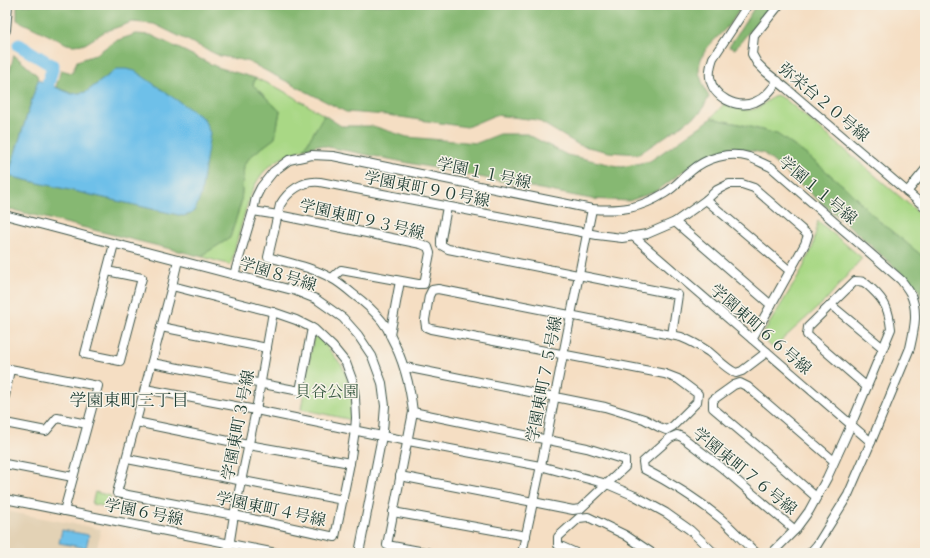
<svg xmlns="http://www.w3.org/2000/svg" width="930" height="558" font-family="'IM FELL Great Primer','Noto Serif JP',serif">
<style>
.built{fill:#e3d2b5}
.green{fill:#a9d885;stroke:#648a5c}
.forest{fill:#86b872;stroke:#527a53}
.water{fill:#6ec0e9;stroke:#467e8e}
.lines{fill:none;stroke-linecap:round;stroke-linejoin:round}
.river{stroke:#6ec0e9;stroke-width:13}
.minor-casing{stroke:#3f5549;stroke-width:10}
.major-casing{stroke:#3f5549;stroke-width:12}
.minor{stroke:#fff;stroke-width:8}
.major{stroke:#fff;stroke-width:10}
.labels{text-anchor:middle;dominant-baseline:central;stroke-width:3;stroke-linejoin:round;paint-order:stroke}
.street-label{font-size:16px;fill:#1f3d34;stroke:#f7f3e8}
.park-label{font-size:16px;fill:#3b5c44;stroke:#f7f3e8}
.neighbourhood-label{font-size:17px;fill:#1f3d34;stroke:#f7f3e8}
</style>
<rect width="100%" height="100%" fill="#f7f3e8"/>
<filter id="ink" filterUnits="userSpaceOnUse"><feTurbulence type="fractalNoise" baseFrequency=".025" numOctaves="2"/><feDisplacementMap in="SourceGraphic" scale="8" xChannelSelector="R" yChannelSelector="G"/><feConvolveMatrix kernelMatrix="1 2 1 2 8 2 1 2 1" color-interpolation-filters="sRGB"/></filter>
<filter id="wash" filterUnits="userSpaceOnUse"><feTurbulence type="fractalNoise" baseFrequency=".012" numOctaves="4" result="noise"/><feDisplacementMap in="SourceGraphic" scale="16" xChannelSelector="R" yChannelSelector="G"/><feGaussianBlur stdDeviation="0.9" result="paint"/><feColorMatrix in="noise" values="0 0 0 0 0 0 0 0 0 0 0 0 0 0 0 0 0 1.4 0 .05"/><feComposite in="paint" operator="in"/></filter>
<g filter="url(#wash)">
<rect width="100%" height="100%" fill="#f5dec3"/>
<polygon class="built" points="5,511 101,529 96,553 5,553"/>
<g class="green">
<path d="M255 78 280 89 324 115 304 149C288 154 272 161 262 174 251 188 247 206 242 223 238 237 234 251 231 265L203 257 204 254 230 238 241 203 244 165 251 156 275 138 280 111 253 85Z"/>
<path d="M776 95 785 99 925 218V258L879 221 846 188 808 156 777 134 739 124 711 118 724 104C736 109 751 114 762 105 767 102 771 98 776 95Z"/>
<polygon points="818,221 862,258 825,301 773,348 761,337 800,274 813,246"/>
<polygon points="314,335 324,343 343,367 349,384 352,400 352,420 301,409"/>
<polygon points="95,492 111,496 108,507 92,504"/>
</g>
<g class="forest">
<path d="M17 5H742C738 12 734 19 728 26 716 40 699 50 699 71 699 76 706 91 709 97L700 113 639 154 609 152 579 145 537 120 495 115 467 127 387 115 346 112 247 61 220 56 154 24 132 22 104 32 85 44 73 45 67 44 17 20Z"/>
<polygon points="756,5 771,5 735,49 729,47"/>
<polygon points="136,34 151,35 217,67 255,78 253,85 280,111 275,138 251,156 244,165 241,203 230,238 204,254 203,257 5,208 5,89 14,55 37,75 38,80 8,176 183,216 191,214 196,208 117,69 86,92 72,94 56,87 61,70 72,73 77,61 95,55 115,41"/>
<polygon points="324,115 341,126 373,126 407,137 477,143 500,134 527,134 567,155 622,167 650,161 708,121 711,118 739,124 777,134 808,156 846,188 879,221 925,258 925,279 919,299 919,289 848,225 763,153 731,147 702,157 657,191 629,201 591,199 318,145 304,149"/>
</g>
<g class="water">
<polygon points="117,69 126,69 135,71 204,119 210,133 201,195 196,208 191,214 183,216 8,176 38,80 72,94 86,92"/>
<polygon points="62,530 89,535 86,548 59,543"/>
</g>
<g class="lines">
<polyline class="river" points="19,45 53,66 48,84"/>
</g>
</g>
<g filter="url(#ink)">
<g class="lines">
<defs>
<g id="minor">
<path d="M748 5 713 58C711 64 709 71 710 77 712 97 737 110 755 102 765 98 771 90 778 81"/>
<polyline points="779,5 754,36 752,54 757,63 766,72 786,88 925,207"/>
<polyline points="907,192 925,170"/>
<polyline points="706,200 790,271"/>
<polyline points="447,207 441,239 441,245 448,249 678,295 672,335"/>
<polyline points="253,211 278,215 421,244 428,247 430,253 424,284 418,284 341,270 332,278"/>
<polyline points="5,215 296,291 316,299 343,318 358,335 372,356 382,383 385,406 383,431 359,553"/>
<polyline points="675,222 771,305"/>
<polyline points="633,236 871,442"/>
<polyline points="107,271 142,278 120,361 85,354 114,244"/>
<path d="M234 275 253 211 256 197 261 187 273 172 289 160 312 155 333 156 592 209C621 211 639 209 665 193 675 187 682 178 691 171 706 158 729 151 749 157 756 160 764 164 771 167L901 280C904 284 908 289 910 293 919 311 914 330 910 348L871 442 848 495 817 545 810 553"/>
<polygon points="172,286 273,312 296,320 314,329 333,347 346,363 353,382 355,398 356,418 355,430 350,463 335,537 234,515 117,493"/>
<polyline points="172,286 178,260"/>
<polyline points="831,305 883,348"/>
<polyline points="161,327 267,348"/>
<polyline points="390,335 400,281"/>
<polyline points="152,363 300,391 312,328"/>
<path d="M405 367 605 407 644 419 659 427 666 430 673 426 697 402 698 394 678 379 665 374 431 329 426 327 425 320 429 296 432 290 438 289 681 337C691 341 700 346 709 352 718 359 725 368 736 373L742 371 767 352"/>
<polyline points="145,389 256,410 382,436 540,466 607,484 635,496 666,513 690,530 714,553"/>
<polyline points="5,396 10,369 98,386 64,511"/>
<polyline points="136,422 248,445 350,463"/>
<polyline points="5,423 46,431 57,418 87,424"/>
<polyline points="127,459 343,500"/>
<polyline points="5,464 73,477"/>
<polyline points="400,476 533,502 573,510 580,509 625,467 625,460 587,448 413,412"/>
<polyline points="816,497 765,452 713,408 713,400 734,385 740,383 748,387 834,461"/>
<polyline points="5,499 276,553"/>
<polyline points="393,512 526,536"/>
<polyline points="228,553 234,515 256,410 273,312"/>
<path d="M430 553 387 545 413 412C410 385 404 361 391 337 389 331 386 326 382 321 374 311 364 302 353 294 346 288 339 282 331 278 312 267 289 263 268 257L280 205C288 191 303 180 320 182L597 235 622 238 647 234 675 222 706 200 717 190 729 184H742L754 188 808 235 805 244 771 305 752 339"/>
<polyline points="522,553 542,461 592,209"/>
<polyline points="576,553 558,545 558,537 579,518 588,517 625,535 652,553"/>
<path d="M756 553C744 542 733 529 720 518 697 499 671 483 644 469L643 462 670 438 677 435 682 437 721 467 795 530"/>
<path d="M772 553 795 530 809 511 827 478 851 425 891 329C889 311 886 302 872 289 865 283 865 281 855 281L808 327 807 335 867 387"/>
</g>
<polyline id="major" points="5,30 7,5"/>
</defs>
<use href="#minor" class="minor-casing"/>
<use href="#major" class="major-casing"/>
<use href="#minor" class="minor"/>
<use href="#major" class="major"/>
</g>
</g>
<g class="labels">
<g class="street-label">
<text transform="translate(824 102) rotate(40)">弥栄台２０号線</text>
<text transform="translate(484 173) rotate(12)">学園１１号線</text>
<text transform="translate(427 189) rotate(11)">学園東町９０号線</text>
<text transform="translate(818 190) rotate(40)">学園１１号線</text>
<text transform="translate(362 219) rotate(13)">学園東町９３号線</text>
<text transform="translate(278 274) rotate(17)">学園８号線</text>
<text transform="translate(761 329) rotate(41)">学園東町６６号線</text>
<text transform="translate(544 379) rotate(-79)">学園東町７５号線</text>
<text transform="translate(238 425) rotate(-79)">学園東町３号線</text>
<text transform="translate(745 471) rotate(39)">学園東町７６号線</text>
<text transform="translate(271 509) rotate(12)">学園東町４号線</text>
<text transform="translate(144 512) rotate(11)">学園６号線</text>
</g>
<g class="park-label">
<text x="327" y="391">貝谷公園</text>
</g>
<g class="neighbourhood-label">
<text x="129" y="400">学園東町三丁目</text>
</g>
</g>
<rect width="930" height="558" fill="none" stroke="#f7f3e8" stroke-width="20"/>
</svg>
